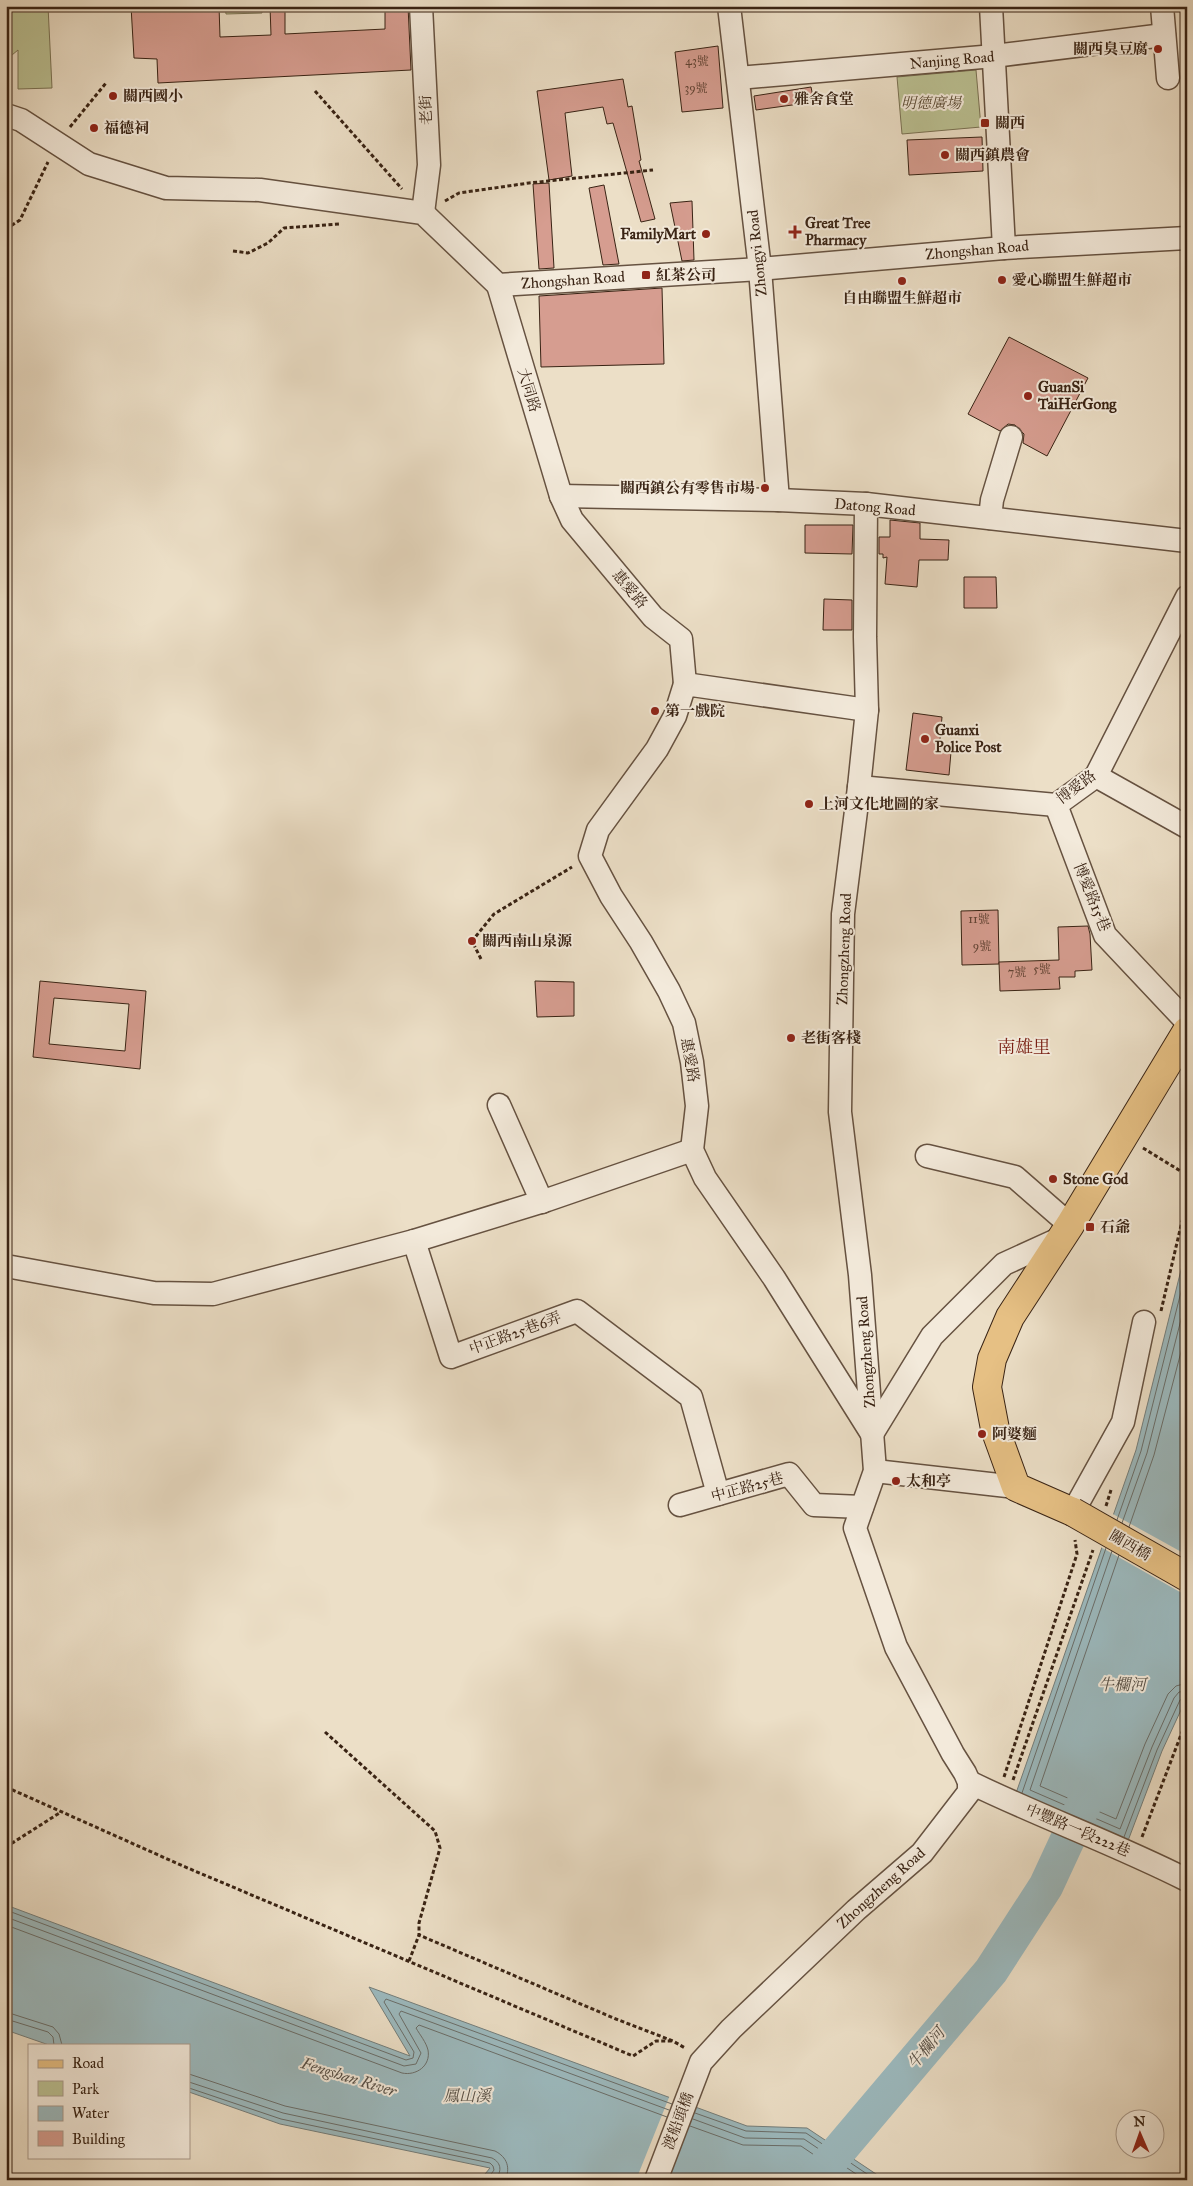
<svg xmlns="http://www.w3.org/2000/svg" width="1193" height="2186" font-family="'IM FELL Great Primer','Noto Serif TC',serif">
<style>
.green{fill:#bbc193;stroke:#7a7254}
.water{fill:#9cbabf;stroke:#747e7b}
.pier{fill:#ecdfc7}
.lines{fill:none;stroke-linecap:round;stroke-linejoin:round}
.shore{stroke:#6a6e6a;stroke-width:1}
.river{stroke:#9cbabf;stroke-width:35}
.building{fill:#d69d90;stroke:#392314;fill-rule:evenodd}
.minor-casing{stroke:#665241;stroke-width:25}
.major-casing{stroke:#392314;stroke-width:30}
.path{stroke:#392314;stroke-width:3;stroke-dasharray:4 2.5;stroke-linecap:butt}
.minor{stroke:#f3eadb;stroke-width:22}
.major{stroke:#e6c084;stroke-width:28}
.major-bridge-casing{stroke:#392314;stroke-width:30;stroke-linecap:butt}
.major-bridge{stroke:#e6c084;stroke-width:28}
.poi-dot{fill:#8f2418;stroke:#f3eadb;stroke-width:2}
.labels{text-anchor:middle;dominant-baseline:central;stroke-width:4;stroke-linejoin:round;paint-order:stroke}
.number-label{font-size:12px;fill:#604233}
.poi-label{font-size:15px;font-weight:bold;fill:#392314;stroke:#f3eadb;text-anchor:start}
.street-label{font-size:15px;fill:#392314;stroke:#f3eadb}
.park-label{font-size:15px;font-style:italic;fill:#5a4a34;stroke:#f3eadb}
.water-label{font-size:16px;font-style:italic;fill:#575047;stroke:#f3eadb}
.quarter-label{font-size:18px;fill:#7a1f14;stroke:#f3eadb}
</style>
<rect width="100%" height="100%" fill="#ecdfc7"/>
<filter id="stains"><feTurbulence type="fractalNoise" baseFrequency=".004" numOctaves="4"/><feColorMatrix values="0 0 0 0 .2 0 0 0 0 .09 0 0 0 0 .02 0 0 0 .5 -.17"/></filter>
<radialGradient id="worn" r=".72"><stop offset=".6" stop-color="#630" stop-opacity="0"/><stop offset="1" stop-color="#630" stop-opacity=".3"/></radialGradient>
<g class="green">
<polygon points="6,6 48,6 52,88 18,89 18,50 6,60"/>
<polygon points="225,6 262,6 262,13 226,14"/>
<polygon points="976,70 981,127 902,134 897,77"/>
</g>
<g class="water">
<polygon points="1187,1246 1187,1697 1162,1751 1126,1846 1015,1796 1136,1450"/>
<polygon points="6,1905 410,2056 369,1987 747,2126 807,2128 885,2180 480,2180 490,2168 280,2124 189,2092 189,2045 49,2045 6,2030"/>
</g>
<g class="pier">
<polygon points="1111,1513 1187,1555 1187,1596 1099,1546"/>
<polygon points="670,2095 697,2106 668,2180 636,2180"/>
</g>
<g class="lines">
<g class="shore">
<polyline points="1117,1520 1141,1451 1187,1268"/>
<polyline points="1122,1523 1147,1453 1187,1296"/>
<polyline points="1129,1527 1154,1455 1187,1329"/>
<polyline points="1112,1551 1030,1790 1120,1829 1152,1747 1174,1698 1179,1692 1187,1691"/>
<polyline points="1119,1555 1040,1786 1116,1819 1145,1744 1168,1694 1176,1686 1187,1683"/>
<polyline points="1022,1793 1106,1548"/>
<polyline points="1124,1837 1157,1750 1180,1700 1187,1697"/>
<polyline points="6,1910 406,2060 413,2058 414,2052 384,2002 386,1999 672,2104"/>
<polyline points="6,1917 404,2066 416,2064 421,2053 399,2014 401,2011 669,2110"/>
<path d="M6 1925 402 2073C416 2076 431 2066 428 2050 426 2042 420 2035 416 2028L419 2025 667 2117"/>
<polyline points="6,2012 53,2027 59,2034 62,2045"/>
<polyline points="6,2019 48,2032 53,2037 54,2045"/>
<path d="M189 2074 285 2106 495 2151C507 2157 511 2168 505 2180"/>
<path d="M189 2082 283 2113 492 2158C502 2163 502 2172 495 2180"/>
<polyline points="189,2088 281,2119 490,2163 493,2166 494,2170 487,2180"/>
<polyline points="695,2113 746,2131 806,2133 876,2180"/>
<polyline points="693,2119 745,2138 804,2139 865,2180"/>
<polyline points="690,2126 743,2145 801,2146 851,2180"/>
</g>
<polyline class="river" points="814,2180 991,1971 1046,1886 1084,1804 1086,1794"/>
</g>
<g class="building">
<polygon points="131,6 219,6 220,37 271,35 270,6 285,6 285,34 385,29 385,6 408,6 411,70 158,83 157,59 134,58"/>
<polygon points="718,46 723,108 682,112 675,52"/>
<polygon points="623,79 628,107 632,106 641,160 639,161 655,219 641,222 613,123 607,124 603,107 565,113 572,176 549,180 537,91"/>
<polygon points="811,87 814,102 756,110 754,96"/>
<polygon points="982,137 983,171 909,175 907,140"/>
<polygon points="549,183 554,268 539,269 533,184"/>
<polygon points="604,185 619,264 603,265 589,188"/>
<polygon points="692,201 694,260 682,261 670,203"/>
<polygon points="662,288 664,364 541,367 539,296"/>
<polygon points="1009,337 1088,378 1047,456 1023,443 1024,434 1015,425 1008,424 1000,431 968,414"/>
<polygon points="890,520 920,523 920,539 949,540 948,560 919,560 917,587 885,584 887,557 883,558 883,554 879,554 879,537 890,537"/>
<polygon points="805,525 853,525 852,554 805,553"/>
<polygon points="964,577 996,577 997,608 964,608"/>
<polygon points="824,599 852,600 852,630 823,630"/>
<polygon points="913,713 942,717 939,750 951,752 949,775 906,770"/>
<polygon points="998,910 999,964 962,965 961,911"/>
<polygon points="1088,926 1090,934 1092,970 1075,971 1075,977 1059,977 1060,989 1000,991 999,962 1059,960 1058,927"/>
<path d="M40 981 146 991 140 1069 33 1057ZM54 998 129 1004 125 1051 49 1044Z"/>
<polygon points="535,981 574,982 574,1016 537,1017"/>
</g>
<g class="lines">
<defs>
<g id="minor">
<polyline points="421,6 429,165 423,213"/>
<polyline points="729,6 760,269 778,500"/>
<polyline points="991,6 1004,248"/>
<polyline points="1162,6 1168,78"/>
<polyline points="738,78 994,56 1164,35"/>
<polyline points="6,115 21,120 89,164 166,188 260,190 423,213 498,285 760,269 1004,248 1187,238"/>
<polyline points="498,285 561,496 572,520 653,617 681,639 685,684"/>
<polyline points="561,496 778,500 866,504 1187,541"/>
<polyline points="990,518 992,500 1011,437"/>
<polyline points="867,710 685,684 675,716 657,749 598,830 590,856 611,896 641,942 669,991 684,1023 692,1062 697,1106 692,1150 705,1178 774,1278 872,1434 932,1336 1004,1264 1061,1238"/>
<polyline points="1096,776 1187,827"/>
<polyline points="859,787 1056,805 1096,776 1187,597"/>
<polyline points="1056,805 1105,935 1187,1022"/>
<polyline points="499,1105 542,1202"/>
<polyline points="927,1156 1015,1177 1070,1225"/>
<polyline points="414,1241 451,1357 577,1311 691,1397 718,1494"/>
<polyline points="6,1266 154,1293 213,1294 414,1241 547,1200 692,1150"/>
<polyline points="875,1471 1016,1487"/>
<polyline points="680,1505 789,1474 814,1505 862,1507"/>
<polyline points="1073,1512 1123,1422 1144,1322"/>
<path d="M969 1782C1041 1817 1116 1844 1187 1880"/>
<polyline points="656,2180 701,2062 731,2029 856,1910 922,1853 969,1792 969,1782 965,1773 953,1754 896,1647 855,1528 875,1471 860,1275 840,1112 843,914 859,787 867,710 865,637 866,504"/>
</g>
<polyline id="major" points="1073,1512 1016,1487 995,1429 987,1387 992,1359 1010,1317 1070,1225 1187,1031"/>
</defs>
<use href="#minor" class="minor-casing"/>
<use href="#major" class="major-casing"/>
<g class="path">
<polyline points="554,6 563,8"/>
<polyline points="315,91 402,189"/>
<polyline points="70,127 106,83"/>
<polyline points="445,201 459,193 529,183 653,170"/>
<polyline points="6,229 20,220 48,162"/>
<polyline points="233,251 248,253 268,243 284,228 339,224"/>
<polyline points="481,959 472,941 494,914 572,867"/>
<polyline points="1143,1148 1187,1175"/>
<polyline points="1161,1311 1187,1200"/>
<polyline points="1106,1506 1111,1490"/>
<polyline points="325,1732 435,1831 440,1848 419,1923 419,1935 616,2019 673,2041 685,2048"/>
<polyline points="1004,1777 1077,1554 1075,1540"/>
<polyline points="1013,1780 1093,1550"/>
<polyline points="6,1787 183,1866 633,2056 656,2041 673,2041"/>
<polyline points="1142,1837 1187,1719"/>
<polyline points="6,1847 61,1812"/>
<polyline points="409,1961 419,1935"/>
</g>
<use href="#minor" class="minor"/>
<use href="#major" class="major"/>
<defs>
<polyline id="major-bridge" points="1073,1512 1187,1577"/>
</defs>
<use href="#major-bridge" class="major-bridge-casing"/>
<use href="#major-bridge" class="major-bridge"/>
</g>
<g class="poi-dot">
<circle cx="1158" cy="49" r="5"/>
<circle cx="113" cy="96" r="5"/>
<circle cx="784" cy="99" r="5"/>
<rect x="980" y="118" width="10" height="10" rx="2.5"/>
<circle cx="94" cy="128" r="5"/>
<circle cx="945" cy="155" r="5"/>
<path d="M792.5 224.5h5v5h5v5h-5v5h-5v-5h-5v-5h5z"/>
<circle cx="706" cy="234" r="5"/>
<rect x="641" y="270" width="10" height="10" rx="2.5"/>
<circle cx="1002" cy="280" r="5"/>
<circle cx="902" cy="281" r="5"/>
<circle cx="1028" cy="396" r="5"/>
<circle cx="765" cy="488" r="5"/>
<circle cx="655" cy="711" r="5"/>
<circle cx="925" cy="739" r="5"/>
<circle cx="809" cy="804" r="5"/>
<circle cx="472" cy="941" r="5"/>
<circle cx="791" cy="1038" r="5"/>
<circle cx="1053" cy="1179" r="5"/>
<rect x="1085" y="1222" width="10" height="10" rx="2.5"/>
<circle cx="982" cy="1434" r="5"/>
<circle cx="896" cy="1481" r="5"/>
</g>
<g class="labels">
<g class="number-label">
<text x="697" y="61">43號</text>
<text x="696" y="88">39號</text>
<text x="979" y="919">11號</text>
<text x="982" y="946">9號</text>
<text x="1042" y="969">5號</text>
<text x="1017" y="972">7號</text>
</g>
<g class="poi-label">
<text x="1148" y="49" text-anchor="end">關西臭豆腐</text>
<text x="123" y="96">關西國小</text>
<text x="794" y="99">雅舍食堂</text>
<text x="995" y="123">關西</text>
<text x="104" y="128">福德祠</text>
<text x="955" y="155">關西鎮農會</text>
<text x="805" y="223">Great Tree<tspan x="805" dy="17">Pharmacy</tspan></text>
<text x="696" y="234" text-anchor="end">FamilyMart</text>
<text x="656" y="275">紅茶公司</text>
<text x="1012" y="280">愛心聯盟生鮮超市</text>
<text x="902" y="298" text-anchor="middle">自由聯盟生鮮超市</text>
<text x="1038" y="387">GuanSi<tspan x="1038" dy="17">TaiHerGong</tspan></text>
<text x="755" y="488" text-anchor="end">關西鎮公有零售市場</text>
<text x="665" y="711">第一戲院</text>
<text x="935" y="730">Guanxi<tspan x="935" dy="17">Police Post</tspan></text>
<text x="819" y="804">上河文化地圖的家</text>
<text x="482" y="941">關西南山泉源</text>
<text x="801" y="1038">老街客棧</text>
<text x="1063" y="1179">Stone God</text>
<text x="1100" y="1227">石爺</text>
<text x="992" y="1434">阿婆麵</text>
<text x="906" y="1481">太和亭</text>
</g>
<g class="street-label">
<text transform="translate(952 60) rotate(-5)">Nanjing Road</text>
<text transform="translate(426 110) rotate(-93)">老街</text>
<text transform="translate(977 250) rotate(-5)">Zhongshan Road</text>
<text transform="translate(757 253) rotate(-96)">Zhongyi Road</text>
<text transform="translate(573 280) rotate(-4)">Zhongshan Road</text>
<text transform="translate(529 390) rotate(73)">大同路</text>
<text transform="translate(875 507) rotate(5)">Datong Road</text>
<text transform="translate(630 589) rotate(50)">惠愛路</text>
<text transform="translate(1076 787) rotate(-37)">博愛路</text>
<text transform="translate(1092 897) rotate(68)">博愛路15巷</text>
<text transform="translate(844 949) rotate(-88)">Zhongzheng Road</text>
<text transform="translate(690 1060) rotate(80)">惠愛路</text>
<text transform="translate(515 1333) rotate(-20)">中正路25巷6弄</text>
<text transform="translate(866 1352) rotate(-94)">Zhongzheng Road</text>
<text transform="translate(747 1487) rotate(-15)">中正路25巷</text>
<text transform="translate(1130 1545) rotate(30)">關西橋</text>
<text transform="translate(1078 1830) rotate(23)">中豐路一段222巷</text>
<text transform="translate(881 1888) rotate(-42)">Zhongzheng Road</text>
<text transform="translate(678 2121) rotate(-69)">渡船頭橋</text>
</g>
<g class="park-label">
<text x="931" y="103">明德廣場</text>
</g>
<g class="water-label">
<text x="1122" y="1684">牛欄河</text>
<text transform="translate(926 2048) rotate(-50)">牛欄河</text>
<text transform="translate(349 2077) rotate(17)">Fengshan River</text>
<text x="467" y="2095">鳳山溪</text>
</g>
<g class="quarter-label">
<text x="1024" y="1047">南雄里</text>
</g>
</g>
<rect width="1193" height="2186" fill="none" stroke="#ecdfc7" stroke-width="25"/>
<rect x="8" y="8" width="1178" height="2171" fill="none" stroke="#392314" stroke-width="2.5"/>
<rect x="12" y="12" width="1168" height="2161" fill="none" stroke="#392314"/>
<rect x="28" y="2044" width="162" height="115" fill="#f3eadb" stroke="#a99a8b"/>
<rect x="38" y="2060" width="25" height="8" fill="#e6c084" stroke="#a99a8b"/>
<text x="72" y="2068" font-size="15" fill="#392314">Road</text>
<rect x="38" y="2081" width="25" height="15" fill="#bbc193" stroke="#a99a8b"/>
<text x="72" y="2094" font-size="15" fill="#392314">Park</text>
<rect x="38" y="2106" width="25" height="15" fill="#9cbabf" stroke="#a99a8b"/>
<text x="72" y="2118" font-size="15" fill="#392314">Water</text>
<rect x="38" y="2131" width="25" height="15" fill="#d69d90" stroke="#a99a8b"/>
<text x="72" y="2144" font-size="15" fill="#392314">Building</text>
<g transform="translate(1140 2134) rotate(358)"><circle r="24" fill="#f3eadb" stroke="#a99a8b"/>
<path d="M0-4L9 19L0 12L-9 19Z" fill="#8f2418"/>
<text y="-8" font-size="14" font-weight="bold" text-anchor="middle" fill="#392314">N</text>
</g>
<rect width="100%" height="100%" filter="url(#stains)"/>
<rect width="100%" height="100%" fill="url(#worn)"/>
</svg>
